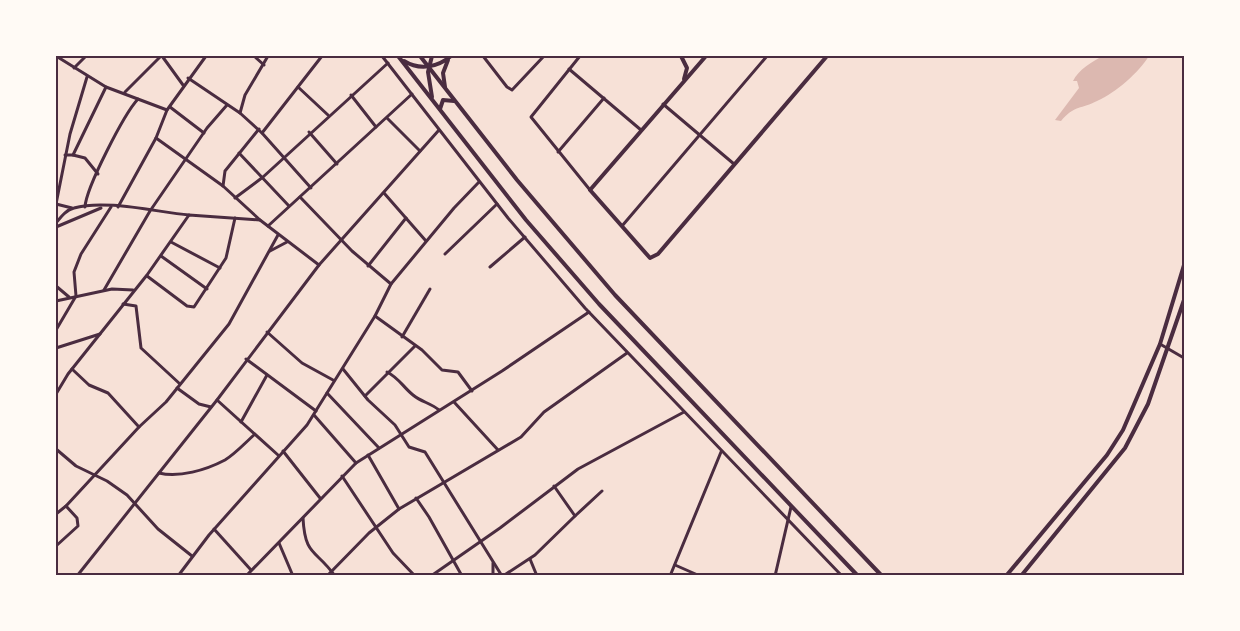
<svg xmlns="http://www.w3.org/2000/svg" width="1240" height="631" font-family="'Noto Sans',sans-serif">
<style>
.water{fill:#dcb8b0}
.lines{fill:none;stroke-linecap:round;stroke-linejoin:round}
.minor{stroke:#4a2c40;stroke-width:3}
.tertiary{stroke:#4a2c40;stroke-width:4}
.neatline{fill:none;stroke:#4a2c40;stroke-width:2}
</style>
<rect width="100%" height="100%" fill="#f7e1d7"/>
<path class="water" d="M1103 56H1149C1138 73 1117 92 1097 101 1082 109 1074 105 1061 121L1055 120 1079 88 1077 81H1073C1078 70 1093 61 1103 56Z"/>
<g class="lines">
<g class="minor">
<polyline points="56,56 106,87 167,110"/>
<polyline points="162,56 183,85"/>
<polyline points="254,56 264,65"/>
<polyline points="382,56 508,218 585,308 842,576"/>
<polyline points="483,56 507,87 512,90 544,56"/>
<polyline points="580,56 531,117 590,190"/>
<polyline points="74,68 86,56"/>
<polyline points="569,69 641,130"/>
<polyline points="188,78 240,113 262,133"/>
<polyline points="298,87 328,115"/>
<polyline points="125,92 161,56"/>
<polyline points="351,95 376,127"/>
<polyline points="663,104 734,164"/>
<polyline points="170,107 204,133"/>
<polyline points="240,113 245,95 268,56"/>
<polyline points="387,118 420,151"/>
<polyline points="309,132 337,164"/>
<polyline points="156,138 223,186 260,220 319,265"/>
<polyline points="558,152 604,98"/>
<polyline points="239,153 289,206"/>
<polyline points="65,155 73,155 106,87"/>
<polyline points="73,155 85,158 98,174"/>
<polyline points="223,186 225,171 259,129"/>
<polyline points="311,188 262,133 322,56"/>
<polyline points="384,193 426,241"/>
<polyline points="300,197 352,251 391,284"/>
<polyline points="235,198 263,177 388,63"/>
<polyline points="56,204 70,134 87,77"/>
<polyline points="56,204 72,208"/>
<path d="M85 207C86 188 124 114 138 99"/>
<polyline points="118,207 156,138 167,110 206,56"/>
<path d="M56 223C61 217 66 210 74 208 105 199 156 212 189 215"/>
<polyline points="268,226 412,94"/>
<polyline points="622,226 767,56"/>
<polyline points="56,227 101,208"/>
<polyline points="171,242 220,268"/>
<polyline points="270,251 287,242"/>
<polyline points="445,254 497,204"/>
<polyline points="161,256 207,289"/>
<polyline points="368,266 406,218"/>
<polyline points="490,267 525,237"/>
<polyline points="147,276 187,306 194,307 226,258 235,218"/>
<polyline points="56,286 69,297"/>
<polyline points="104,290 150,211 207,128 227,105"/>
<polyline points="56,301 112,289 133,290"/>
<polyline points="123,304 136,306 141,348 180,384"/>
<polyline points="375,316 422,350 442,370 458,372 472,391"/>
<polyline points="56,330 76,296 74,272 81,254 111,207"/>
<polyline points="267,332 302,363 333,380"/>
<polyline points="402,337 430,289"/>
<polyline points="1160,344 1184,358"/>
<polyline points="56,348 100,334"/>
<polyline points="246,359 316,411"/>
<polyline points="72,369 89,385 108,393 139,427 166,402 229,324 278,235"/>
<polyline points="343,369 368,400 395,425 409,447 425,452 502,576"/>
<path d="M387 372C399 378 403 387 413 395 421 402 431 403 439 410"/>
<polyline points="177,388 199,404 211,407"/>
<polyline points="327,393 379,448"/>
<polyline points="56,394 68,374 147,275 189,215 260,220"/>
<polyline points="365,396 415,346"/>
<polyline points="217,400 278,455"/>
<polyline points="454,402 498,450"/>
<polyline points="314,415 356,463"/>
<polyline points="241,422 267,375"/>
<polyline points="56,449 76,466 107,481 127,495 158,529 192,556"/>
<polyline points="283,451 320,498"/>
<polyline points="368,455 399,509"/>
<path d="M159 473C179 478 206 470 225 460 235 454 245 443 254 435"/>
<polyline points="342,476 393,553 415,576"/>
<polyline points="416,498 429,517 462,576"/>
<polyline points="56,514 66,506 139,427"/>
<polyline points="575,516 602,491"/>
<path d="M303 518C305 557 316 549 335 576"/>
<polyline points="214,529 251,570"/>
<polyline points="279,543 293,576"/>
<polyline points="56,546 78,526 77,518 66,506"/>
<polyline points="530,559 537,576"/>
<polyline points="675,565 700,576"/>
<polyline points="77,576 217,400 319,265 439,130"/>
<polyline points="178,576 209,535 307,425 375,316 391,284 454,208 479,182"/>
<polyline points="246,576 356,463 502,371 589,312"/>
<polyline points="327,576 369,533 399,509 521,437 544,412 627,353"/>
<polyline points="431,576 500,528 578,469 684,412"/>
<polyline points="493,576 493,563"/>
<polyline points="503,576 535,555 575,516 554,486"/>
<polyline points="670,576 721,452"/>
<polyline points="775,576 791,507"/>
</g>
<g class="tertiary">
<polyline points="398,56 526,220 599,304 858,576"/>
<polyline points="420,56 517,180 615,295 882,576"/>
<polyline points="681,56 687,68 684,79"/>
<polyline points="706,56 590,190 650,258 658,254 827,56"/>
<path d="M404 61C420 71 438 67 451 56"/>
<polyline points="445,87 443,73 448,60"/>
<polyline points="432,97 428,72 432,56"/>
<polyline points="440,109 443,100 454,101"/>
<polyline points="1006,576 1107,455 1123,430 1160,344 1184,265"/>
<polyline points="1021,576 1125,448 1148,404 1184,300"/>
</g>
</g>
<rect width="1240" height="631" fill="none" stroke="#fffaf5" stroke-width="114"/>
<rect x="57" y="57" width="1126" height="517" class="neatline"/>
</svg>
